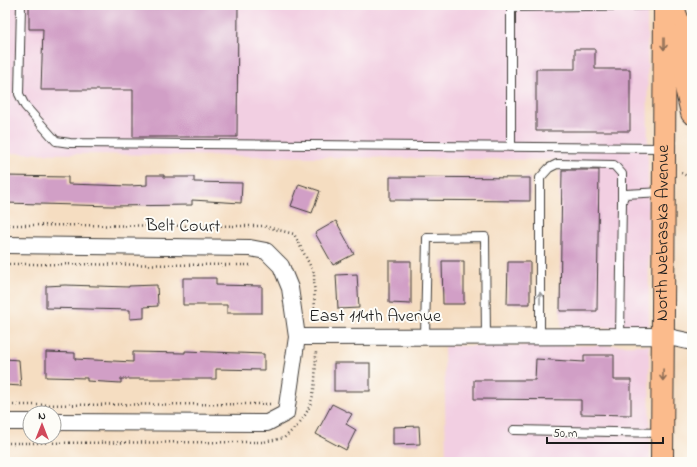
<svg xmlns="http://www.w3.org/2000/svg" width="697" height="467" font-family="'Indie Flower',sans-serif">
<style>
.built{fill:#f2cfe2}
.building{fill:#d19fc6}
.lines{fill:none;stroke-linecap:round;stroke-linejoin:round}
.lane-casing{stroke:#3d3935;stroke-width:10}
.street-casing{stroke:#3d3935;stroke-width:18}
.primary-casing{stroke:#3d3935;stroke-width:24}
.path{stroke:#3d3935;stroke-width:2.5;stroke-dasharray:1 3;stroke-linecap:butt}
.lane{stroke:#fff;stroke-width:8}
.street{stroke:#fff;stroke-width:16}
.primary{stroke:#fbbb8c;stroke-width:22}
.oneway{stroke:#8c6c54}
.oneway2{stroke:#999}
.labels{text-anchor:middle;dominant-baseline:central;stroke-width:4;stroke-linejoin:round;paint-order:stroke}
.street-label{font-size:18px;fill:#1c1c1c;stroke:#fdfcf7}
</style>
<rect width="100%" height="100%" fill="#fdfcf7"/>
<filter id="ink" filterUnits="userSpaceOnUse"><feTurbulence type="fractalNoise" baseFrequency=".025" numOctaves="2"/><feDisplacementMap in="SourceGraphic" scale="8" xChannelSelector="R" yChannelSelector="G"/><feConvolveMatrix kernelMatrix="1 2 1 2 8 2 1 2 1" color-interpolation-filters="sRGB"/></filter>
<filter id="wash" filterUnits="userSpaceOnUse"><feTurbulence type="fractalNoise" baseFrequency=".012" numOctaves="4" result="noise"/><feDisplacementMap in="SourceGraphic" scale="16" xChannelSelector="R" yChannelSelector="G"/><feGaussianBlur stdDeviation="0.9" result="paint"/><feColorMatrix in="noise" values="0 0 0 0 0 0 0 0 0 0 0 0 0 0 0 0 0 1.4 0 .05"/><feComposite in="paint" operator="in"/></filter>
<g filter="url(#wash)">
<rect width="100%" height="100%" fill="#f5ddc1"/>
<g class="built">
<polygon points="5,5 647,5 649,327 561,328 559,160 5,153"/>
<polygon points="649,345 650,462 446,462 444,346"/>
</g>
<g id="blocks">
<g class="building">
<polygon points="29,5 238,5 237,137 133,137 133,90 41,90 43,29 29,29"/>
<polygon points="575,49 595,49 595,69 630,69 630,131 536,131 536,69 575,69"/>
<polygon points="562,170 599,170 597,311 560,311"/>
<polygon points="147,175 164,175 164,177 194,177 194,182 242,183 241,203 192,200 192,205 112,206 5,203 5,176 68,177 68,184 130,186 147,185"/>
<polygon points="390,177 530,178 530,201 390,200"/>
<polygon points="299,184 320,191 312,213 291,206"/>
<polygon points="336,221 354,254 333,265 315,233"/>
<polygon points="389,261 411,261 411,304 389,303"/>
<polygon points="442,261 464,261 464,304 443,304"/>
<polygon points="508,262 530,262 530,304 507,304"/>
<polygon points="357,274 359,308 338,309 336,275"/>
<polygon points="183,278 216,278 216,285 262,286 262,313 227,313 227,305 183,305"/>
<polygon points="65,285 129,287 129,286 157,285 158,306 144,307 144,318 130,319 130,310 46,308 46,286"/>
<polygon points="185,351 264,354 264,370 216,369 216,379 121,379 121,383 87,381 87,378 46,377 46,352 75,353 75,359 133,362 133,352 185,353"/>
<polygon points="584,355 614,355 614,380 631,380 631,415 581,414 581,400 474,399 474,380 535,380 536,359 584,362"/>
<polygon points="5,359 19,360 21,386 5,385"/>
<rect x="334" y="363" width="36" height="28"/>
<polygon points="332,404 352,414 346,424 356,430 346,450 316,434"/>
<polygon points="419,426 420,444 393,445 393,427"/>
</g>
</g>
</g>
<g filter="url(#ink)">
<use href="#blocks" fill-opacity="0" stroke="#3d3935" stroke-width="1"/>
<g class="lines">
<defs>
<g id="lane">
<polyline points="21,5 19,94 25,106 56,141 70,143 664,148"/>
<polyline points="511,5 511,146"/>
<polyline points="511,7 664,5"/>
<polyline points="620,336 622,201 625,194 663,192"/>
<polyline points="425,337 427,238 485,237 486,337"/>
<polyline points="540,337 540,178 549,168 557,164 614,165 622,174 622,201"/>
<polyline points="514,430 662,433"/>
</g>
<g id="street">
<polyline points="5,245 250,248 266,251 281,266 290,288 297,337 286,413 267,423 54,422"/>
<polyline points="297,337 664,336 692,342"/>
<polyline points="5,422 30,422"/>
</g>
<g id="primary">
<polyline points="666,6 675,13 679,24 683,75 692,113"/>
<path id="s1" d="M662 462 665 5"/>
</g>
</defs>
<use href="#lane" class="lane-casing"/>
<use href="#street" class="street-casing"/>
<use href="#primary" class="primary-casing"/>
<g class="path">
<polyline points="681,173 689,177"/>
<polyline points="5,225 263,226 294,234 314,273 315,321"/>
<polyline points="5,264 251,265"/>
<polyline points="5,405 270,404"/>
<path d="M300 422C317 402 315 377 316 352"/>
<polyline points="5,443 263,442 284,438 297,426"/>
</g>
<use href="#lane" class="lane"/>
<use href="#street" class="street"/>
<use href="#primary" class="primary"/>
</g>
<defs><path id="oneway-shaft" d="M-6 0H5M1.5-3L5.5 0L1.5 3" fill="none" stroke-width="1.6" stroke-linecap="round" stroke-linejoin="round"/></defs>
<g class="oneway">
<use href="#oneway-shaft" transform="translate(664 44) rotate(90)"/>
<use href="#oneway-shaft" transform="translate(663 375) rotate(91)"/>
</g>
<use class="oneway2" href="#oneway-shaft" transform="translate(540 298) rotate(-90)"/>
</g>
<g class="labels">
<g class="street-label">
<text transform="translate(183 227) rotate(1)">Belt Court</text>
<text stroke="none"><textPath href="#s1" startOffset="229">North Nebraska Avenue</textPath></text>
<text x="375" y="317">East 114th Avenue</text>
</g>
</g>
<rect width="697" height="467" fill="none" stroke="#fdfcf7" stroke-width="20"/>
<g transform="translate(42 425)"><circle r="19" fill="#fdfcf7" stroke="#a3a29f"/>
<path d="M0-3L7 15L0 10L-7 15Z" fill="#d1495b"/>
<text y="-6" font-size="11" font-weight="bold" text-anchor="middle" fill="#1c1c1c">N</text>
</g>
<path d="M547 437v6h116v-6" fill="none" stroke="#1c1c1c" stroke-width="2"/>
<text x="553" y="437" font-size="12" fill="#1c1c1c" stroke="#fdfcf7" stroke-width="3" paint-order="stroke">50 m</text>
</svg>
